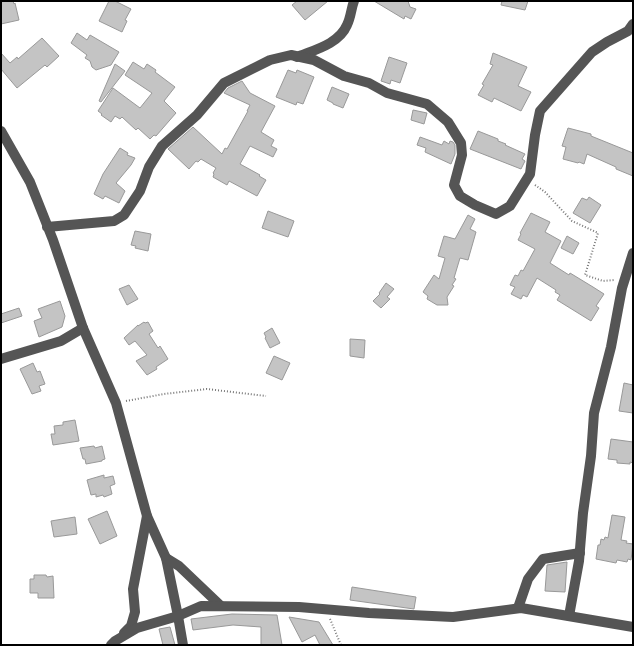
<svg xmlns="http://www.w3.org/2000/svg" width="634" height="646" font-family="Barlow,sans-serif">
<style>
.building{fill:#c4c4c4;stroke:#999}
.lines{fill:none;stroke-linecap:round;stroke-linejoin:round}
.path{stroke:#777;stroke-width:2;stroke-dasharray:1 2;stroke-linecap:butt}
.minor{stroke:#555;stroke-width:10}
</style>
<rect width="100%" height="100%" fill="#fff"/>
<g class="building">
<polygon points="1,1 13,1 14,4 15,3 19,20 1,24"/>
<polygon points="109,1 115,1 131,9 125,20 127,21 122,32 99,21"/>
<polygon points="297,1 328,1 305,20 292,5"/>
<polygon points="374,1 408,1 410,7 416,9 411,19 405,16 404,19"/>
<polygon points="502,1 528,1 525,10 501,5"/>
<polygon points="77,33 87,40 90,35 119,52 111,65 96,70 92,67 90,61 85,58 87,55 71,43"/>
<polygon points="42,38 59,56 47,67 45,65 17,88 1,69 1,53 10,63 17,57 18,59"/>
<polygon points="493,53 527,67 518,86 531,92 521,111 494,98 492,102 478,95 484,85 482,84 493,65 490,64"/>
<polygon points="389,57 407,63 400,83 391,80 390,84 381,81"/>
<polygon points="133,62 144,69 147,64 156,70 155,72 175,87 164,101 176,113 156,136 154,135 150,139 138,128 136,130 122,117 120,119 115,116 111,122 101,115 102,114 98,111 113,88 140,108 152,93 125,75"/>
<polygon points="115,64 125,71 101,102 99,101"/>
<polygon points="288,70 296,73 297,70 314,77 303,104 297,102 296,105 276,97"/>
<polygon points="242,81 250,93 275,106 261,132 274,140 271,146 277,149 273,157 250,146 240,164 260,175 259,176 266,180 257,196 229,181 227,185 213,177 214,174 213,173 216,168 201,159 198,162 196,161 189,169 168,149 193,127 222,154 225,148 227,149 248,111 247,111 250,105 224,93 228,88"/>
<polygon points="332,87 349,94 343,108 333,104 333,103 327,100"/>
<polygon points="413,110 427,113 424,124 411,120"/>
<polygon points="568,128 591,134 591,136 633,153 633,176 616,169 616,167 587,154 584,164 579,162 578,163 563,159 566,147 562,146"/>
<polygon points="478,131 498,139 498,141 506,144 505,145 525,154 522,159 525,161 521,169 470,149"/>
<polygon points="420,137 442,145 444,141 449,144 450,141 453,142 455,145 455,154 451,164 425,152 426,148 417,145"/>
<polygon points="120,148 128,153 127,155 135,158 131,165 116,183 125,191 119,203 105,196 103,199 94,194 103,174"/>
<polygon points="589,197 601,205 590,223 573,213 582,198 587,200"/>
<polygon points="268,211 294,221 288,237 262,228"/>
<polygon points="531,213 550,222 545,232 561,241 550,263 569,275 570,273 593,287 604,294 596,306 599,308 591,321 557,300 560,295 555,292 556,290 537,278 527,297 523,295 521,299 511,294 515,287 510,285 515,275 518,276 521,270 523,271 535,249 518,240 521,234 520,233"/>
<polygon points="468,215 475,219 470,229 476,232 468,260 460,258 454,278 456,279 452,285 454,286 447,297 448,305 437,305 427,299 428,296 423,292 434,275 439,279 445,258 438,256 444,236 455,239"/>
<polygon points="135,231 151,234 148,251 135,248 136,246 131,245"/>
<polygon points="567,236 579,243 573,254 561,248"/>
<polygon points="386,283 394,289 387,297 390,299 381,308 373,301 380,294 379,293"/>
<polygon points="129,285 138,299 127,305 119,289"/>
<polygon points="60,301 65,316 62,327 39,337 34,321 42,318 38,309"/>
<polygon points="19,308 22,316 1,323 1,314"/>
<polygon points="144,322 145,323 148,322 153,331 149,334 158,348 160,346 168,359 156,367 157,369 147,375 136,361 147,355 135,341 129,345 124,338 138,325 138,326"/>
<polygon points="272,328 280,343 270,348 265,338 266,337 264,333"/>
<polygon points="350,339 365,340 364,358 350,356"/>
<polygon points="274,356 290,363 282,380 266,373"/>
<polygon points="33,363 37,372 40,371 45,384 39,386 41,391 32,394 20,369"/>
<polygon points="624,383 633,385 633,413 619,411"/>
<polygon points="75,420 79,441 53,445 51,434 55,434 54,426 63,425 63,422"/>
<polygon points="611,439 633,442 633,463 630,462 630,464 617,463 617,460 608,459"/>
<polygon points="94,446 95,448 102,446 105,459 102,460 102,461 86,464 85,459 83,459 80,448"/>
<polygon points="104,475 104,478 113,476 115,484 110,486 112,494 104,497 103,495 96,497 96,494 91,495 87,480"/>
<polygon points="107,511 117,536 100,544 88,519"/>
<polygon points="612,515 625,517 621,540 627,541 626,543 633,544 631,560 628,559 627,562 617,560 616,563 596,559 598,545 600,545 601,539 604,540 605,537 608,538"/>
<polygon points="75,517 77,534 54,537 51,521"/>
<polygon points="567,562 565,592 545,591 547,565"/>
<polygon points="34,575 46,575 47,577 53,576 54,598 38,598 38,593 30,593 30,579 34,579"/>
<polygon points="352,587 416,597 414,609 350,600"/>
<polygon points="232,614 277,615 282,645 261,645 261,627 233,625 193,630 191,619"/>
<polygon points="289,617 319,622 333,645 320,645 315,635 302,642"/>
<polygon points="170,627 175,645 163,645 159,629"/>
</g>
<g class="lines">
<g class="path">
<polyline points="535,185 545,192 572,221 598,233 585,275 603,281 614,280"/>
<polyline points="126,401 164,394 207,389 266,396"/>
<polyline points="330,619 341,645"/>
</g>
<g class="minor">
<path d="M297 57C314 50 339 44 347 25 351 17 351 9 354 1"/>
<polyline points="1,131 30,182 53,240 83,328 116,403 147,516 166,558 178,616 183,645"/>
<polyline points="47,227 114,221 124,215 140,191 149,167 162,146 197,115 224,83 270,60 291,55 314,60 344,76 369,83 387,93 427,104 448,122 461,143 462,155 454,185 460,196 475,205 496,214 510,206 530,174 535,135 540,111 592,52 607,42 628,31 633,24"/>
<polyline points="1,359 61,341 83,328"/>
<polyline points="166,558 179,566 221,606"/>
<polyline points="518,608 528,579 543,559 580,553"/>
<polyline points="569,616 579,561 583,513 591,456 594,413 611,347 622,288 633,253"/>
<polyline points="124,633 131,626 135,612 133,589 147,516"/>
<polyline points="111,645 115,641 137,628 178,616 201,606 299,607 369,613 453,617 521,608 633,627"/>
</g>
</g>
<rect width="634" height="646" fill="none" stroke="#000000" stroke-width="4"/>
</svg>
